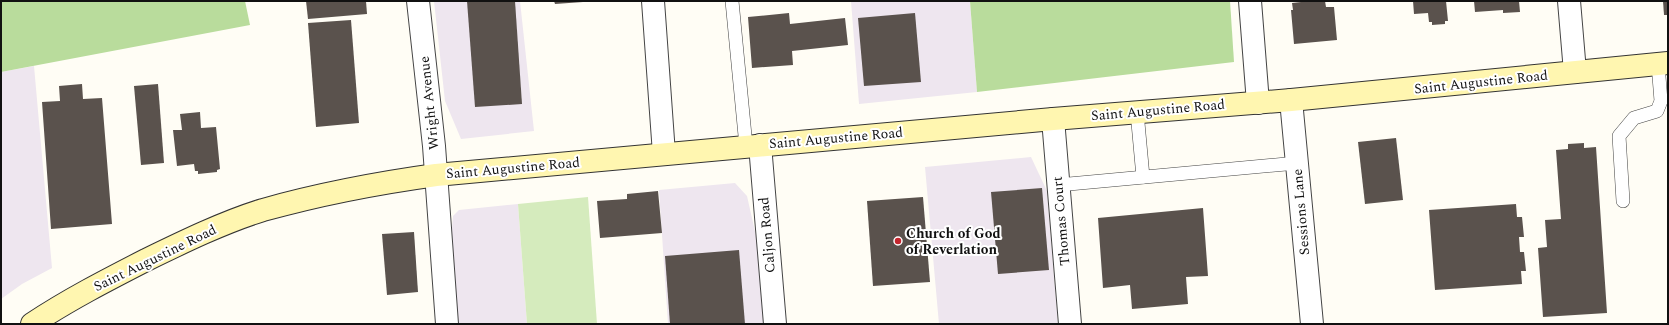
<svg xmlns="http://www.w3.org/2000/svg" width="1669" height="325" font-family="Spectral,serif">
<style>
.industrial{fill:#eee6ef}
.green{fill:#d5ebbd}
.forest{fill:#b9dc9c}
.building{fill:#5a524d}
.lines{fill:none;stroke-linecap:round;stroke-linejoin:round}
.lane-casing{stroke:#444;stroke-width:14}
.street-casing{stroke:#444;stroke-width:24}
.secondary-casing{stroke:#333;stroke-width:24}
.lane{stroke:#fff;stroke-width:13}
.street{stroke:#fff;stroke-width:22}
.secondary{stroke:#fff6b0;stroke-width:22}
.poi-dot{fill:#c4262e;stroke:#fff;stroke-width:1.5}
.labels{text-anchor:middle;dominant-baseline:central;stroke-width:4;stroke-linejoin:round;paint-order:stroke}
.street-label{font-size:14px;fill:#111;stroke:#fff}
.poi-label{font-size:14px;font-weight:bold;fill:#111;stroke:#fff;text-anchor:start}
</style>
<rect width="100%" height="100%" fill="#fffdf5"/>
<g class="industrial">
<polygon points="434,1 520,1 534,131 461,139 445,101"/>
<polygon points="851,1 970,1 977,92 859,104"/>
<polygon points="34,66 52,268 22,284 1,299 1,72"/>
<polygon points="1031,157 1047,191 1058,324 939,324 925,167"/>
<polygon points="735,183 747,196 756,236 765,324 668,324 659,190"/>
<polygon points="518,204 527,324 456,324 451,240 453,216 459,210"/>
</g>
<polygon class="green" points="588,197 597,324 527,324 518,204"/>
<g class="forest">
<polygon points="1,1 245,1 250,25 1,72"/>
<polygon points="970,1 1230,1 1234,62 977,92"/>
</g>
<g class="building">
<polygon points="306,1 366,1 367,14 308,19"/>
<polygon points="467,1 515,1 522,104 475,107"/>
<polygon points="554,1 583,1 583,2 555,4"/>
<polygon points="1310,1 1325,1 1326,7 1334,7 1337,40 1294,44 1291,10 1293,10 1292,3"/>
<polygon points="1413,1 1446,1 1448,21 1445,21 1445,24 1432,25 1432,22 1429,22 1428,13 1414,14"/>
<polygon points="1474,1 1519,1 1520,12 1503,13 1503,10 1475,12"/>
<polygon points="1663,1 1668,1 1668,15 1664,15"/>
<polygon points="789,13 790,24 845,18 848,45 792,51 793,65 752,68 748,17"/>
<polygon points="915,13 921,82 864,86 858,18"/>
<polygon points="351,20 359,123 316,127 308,23"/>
<polygon points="82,84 83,99 102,98 112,224 51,229 42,102 60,101 59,86"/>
<polygon points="158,84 164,163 141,165 134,86"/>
<polygon points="200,112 201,128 216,127 220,169 217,170 217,172 198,174 198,171 195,171 194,164 177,166 173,130 182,130 180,114"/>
<polygon points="1396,138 1403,200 1365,204 1358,142"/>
<polygon points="1584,143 1584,148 1596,147 1607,313 1543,317 1538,248 1547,247 1545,220 1561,219 1556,150 1568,149 1568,144"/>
<polygon points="1042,188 1049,270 998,274 991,192"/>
<polygon points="658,191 662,233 600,238 597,201 627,199 627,194"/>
<polygon points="923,197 930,282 873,286 867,201"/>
<polygon points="1516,204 1517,217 1522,217 1524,237 1519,237 1520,252 1524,252 1526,271 1521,271 1522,284 1435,290 1429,210"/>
<polygon points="1203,208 1208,276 1186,277 1188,304 1132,309 1130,285 1103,288 1098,218"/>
<polygon points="414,232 418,292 387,295 382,234"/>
<polygon points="739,250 745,324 670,324 665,256"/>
</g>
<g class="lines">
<defs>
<g id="lane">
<polyline points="732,1 746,146"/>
<polyline points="1137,112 1143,177"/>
<polyline points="1058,185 1297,163"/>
<polyline points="1623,201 1619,136 1634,118 1657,111 1661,101 1658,64"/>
</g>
<g id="street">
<polyline points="418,1 434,146 447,324"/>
<polyline points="653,1 664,154"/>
<polyline points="1250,1 1258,103"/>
<polyline points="1569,1 1575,72"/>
<polyline points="1291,100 1312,324"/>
<polyline points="1053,119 1070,324"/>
<polyline points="760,145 775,324"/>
</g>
<path id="secondary" d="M32 324C68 300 107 280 146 260 183 242 224 222 263 210 320 194 378 183 436 175L1053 119 1291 100 1668 63"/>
</defs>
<use href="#lane" class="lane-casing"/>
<use href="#street" class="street-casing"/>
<use href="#secondary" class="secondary-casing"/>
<use href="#lane" class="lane"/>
<use href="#street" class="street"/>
<use href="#secondary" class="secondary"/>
</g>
<circle class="poi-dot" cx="898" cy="241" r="4"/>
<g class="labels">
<g class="street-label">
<text transform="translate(1481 82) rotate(-6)">Saint Augustine Road</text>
<text transform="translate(429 103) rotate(-96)">Wright Avenue</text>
<text transform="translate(1158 110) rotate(-5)">Saint Augustine Road</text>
<text transform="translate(836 138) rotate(-5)">Saint Augustine Road</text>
<text transform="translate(513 168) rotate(-5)">Saint Augustine Road</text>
<text transform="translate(1301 212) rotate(-95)">Sessions Lane</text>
<text transform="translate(1061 221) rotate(-95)">Thomas Court</text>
<text transform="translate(767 235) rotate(-95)">Caljon Road</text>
<text transform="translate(155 258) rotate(-26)">Saint Augustine Road</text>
</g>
<g class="poi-label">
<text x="906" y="233">Church of God<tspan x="906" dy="16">of Reverlation</tspan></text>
</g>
</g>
<rect width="1669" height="325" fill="none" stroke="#111111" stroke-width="4"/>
</svg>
